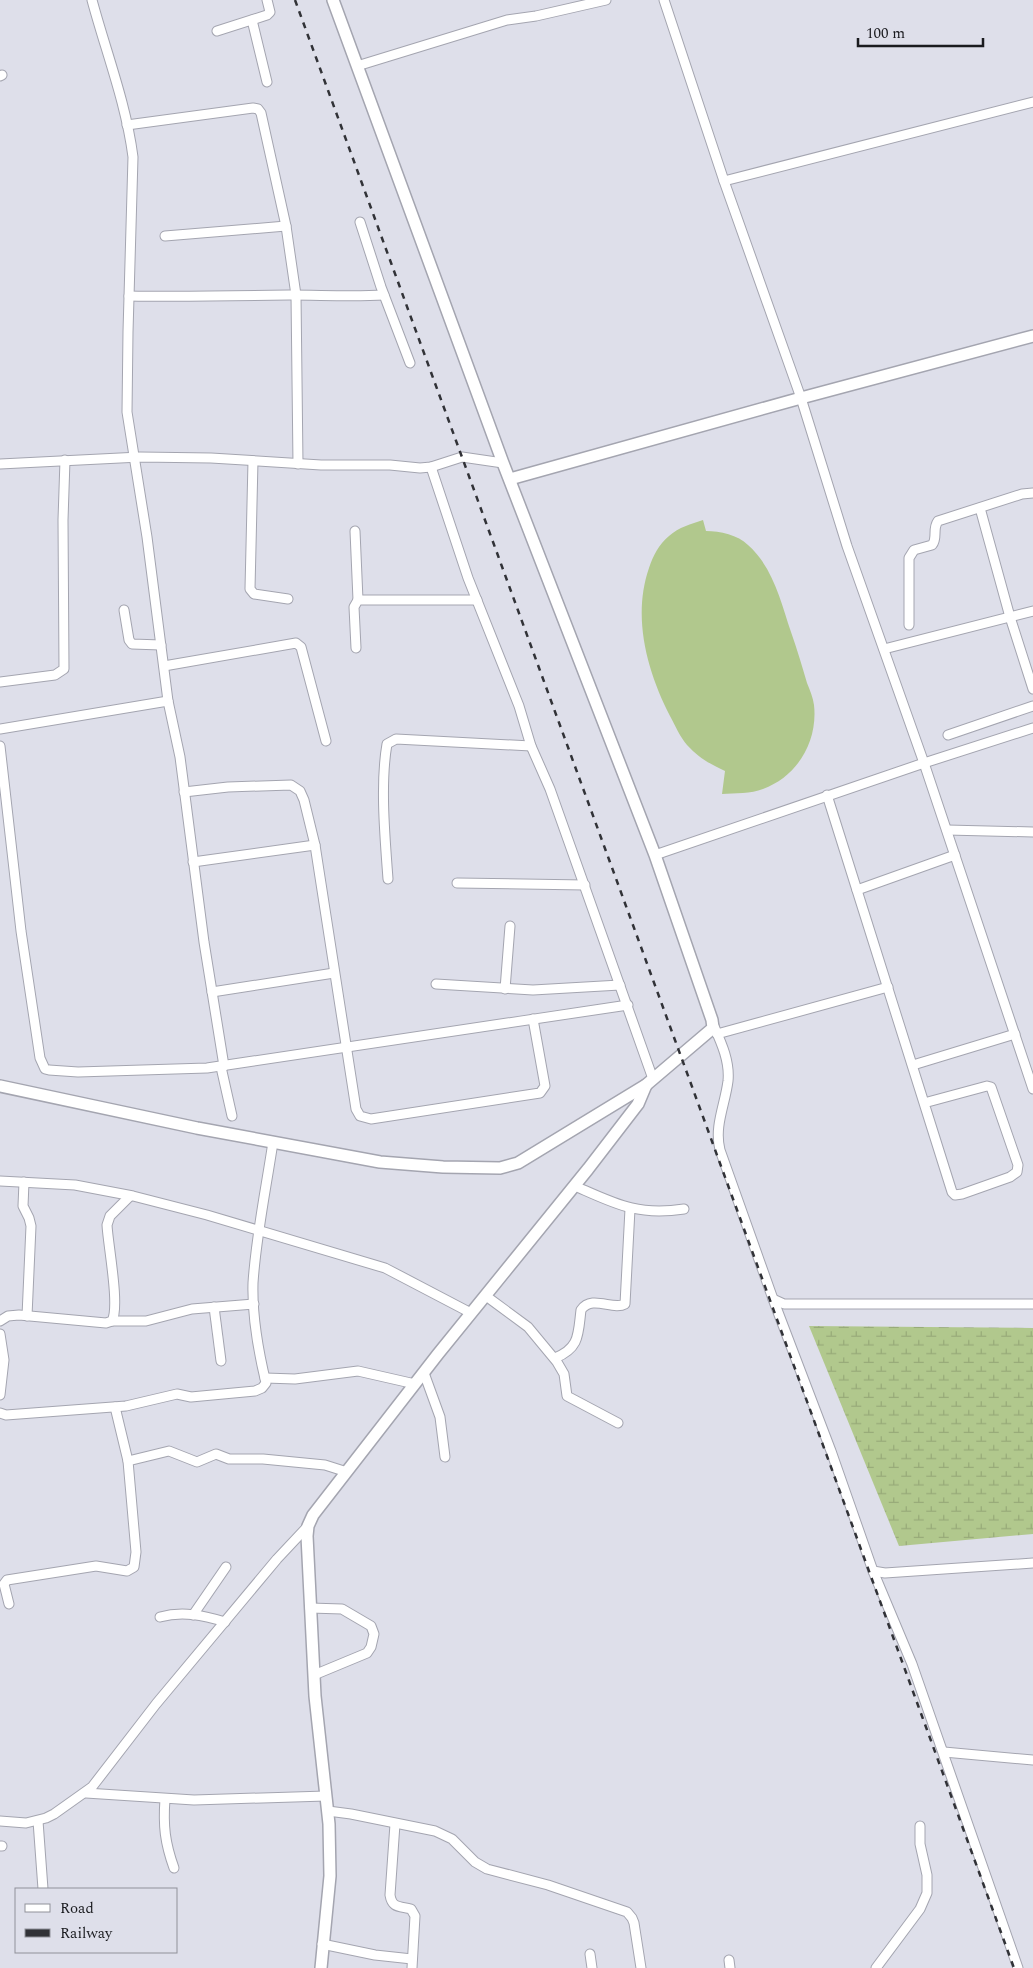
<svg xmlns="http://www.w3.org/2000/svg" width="1033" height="1968" font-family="Spectral,serif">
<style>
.grass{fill:#b1c88d}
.wetland{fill:url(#wetland-marsh)}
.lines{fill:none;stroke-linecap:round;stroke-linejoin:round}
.street-casing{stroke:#a4a5b0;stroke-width:11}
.secondary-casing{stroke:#a4a5b0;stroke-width:14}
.street{stroke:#fff;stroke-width:9}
.secondary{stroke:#fff;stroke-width:11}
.rail{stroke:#313237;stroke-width:2.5;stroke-dasharray:6 6;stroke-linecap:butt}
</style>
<defs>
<pattern id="wetland-marsh" width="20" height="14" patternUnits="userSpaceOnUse" patternTransform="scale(1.25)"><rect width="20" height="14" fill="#b1c88d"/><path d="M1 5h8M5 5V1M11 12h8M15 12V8" fill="none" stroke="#98ab79"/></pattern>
</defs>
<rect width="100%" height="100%" fill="#dedfea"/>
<path class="grass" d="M703 520 706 531C720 531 738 535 748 545 773 567 781 602 791 632 797 649 802 666 807 683 810 690 813 698 814 705 818 741 798 776 763 789 751 794 735 793 722 794L725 771C710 764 699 758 687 745 680 737 675 725 670 716 647 671 632 617 649 568 653 556 659 544 669 536 679 527 691 524 703 520Z"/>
<polygon class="wetland" points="809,1326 1033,1328 1033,1534 899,1546"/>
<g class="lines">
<defs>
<g id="street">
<path d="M92 0C106 52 126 103 133 157L128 332 127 412 147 537 168 701 180 757 204 942 224 1066"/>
<polyline points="664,0 724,181 801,398 847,546 924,763 1033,728"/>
<polyline points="252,20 267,82"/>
<polyline points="217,31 267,15 270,12 267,0"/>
<polyline points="357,66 507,20 536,16 606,0"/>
<polyline points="0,76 2,75"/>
<polyline points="127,125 253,108 258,109 261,113 286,226 296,295 298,464"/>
<polyline points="724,181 1033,102"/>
<polyline points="360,222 381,287 410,363"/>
<polyline points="165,236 286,226"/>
<path d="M129 296C182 297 236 296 289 295 321 295 352 297 384 295"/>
<polyline points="253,461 250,589 254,594 288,599"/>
<polyline points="0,464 140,457 211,458 321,465 390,465 420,468 431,467 462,457 503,463"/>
<polyline points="431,467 468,578 519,706 531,746 550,789 653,1079"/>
<polyline points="980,508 1010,617 1033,689"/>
<polyline points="355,531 358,600"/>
<polyline points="124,610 129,640 132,644 161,645"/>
<path d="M909 625V558L914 550 932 545C938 538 932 529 938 521L1022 494 1033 493"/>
<polyline points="356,648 354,607 358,600 477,600"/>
<polyline points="884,649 1033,611"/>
<polyline points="164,666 296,643 301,647 326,741"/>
<polyline points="0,682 55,675 64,669 63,520 65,460"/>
<polyline points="0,729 168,701"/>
<polyline points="948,735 1033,706"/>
<polyline points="0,746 21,931 40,1058 45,1069 49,1070 78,1072 207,1068 628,1005"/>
<polyline points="184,792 228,787 291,785 300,791 304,800 315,845 356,1109 360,1116 371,1119 540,1093 545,1086 533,1019"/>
<polyline points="827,795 952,1192 955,1195 962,1194 1010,1177 1017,1172 1018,1165 991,1087 987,1086 924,1103"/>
<polyline points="947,830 1033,832"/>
<polyline points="655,855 924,763 1033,1089"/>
<polyline points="193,862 315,845"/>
<path d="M388 879C385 838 380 784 387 744L396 739 531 746"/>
<polyline points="457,883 585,885"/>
<polyline points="857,890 955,855"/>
<polyline points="436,984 533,990 620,985"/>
<polyline points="505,989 510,926"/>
<polyline points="212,992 334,973"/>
<path d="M713 1024C721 1042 730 1061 728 1081 725 1105 714 1126 720 1150L773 1299 831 1451 873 1571 912 1664 1018 1968"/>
<polyline points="717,1034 888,987"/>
<polyline points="913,1065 1015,1034"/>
<polyline points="221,1067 232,1116"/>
<polyline points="0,1181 75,1185 133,1196 207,1215 385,1268 471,1313"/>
<polyline points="24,1182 23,1206 29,1218 31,1226 27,1316"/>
<path d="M575 1186C616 1204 637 1216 684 1209"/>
<polyline points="486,1296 528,1327 557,1362 564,1374 567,1396 618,1423"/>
<polyline points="773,1299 784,1304 1033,1304"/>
<polyline points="214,1307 221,1361"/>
<path d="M0 1321 8 1316 19 1315 106 1323 112 1321C120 1306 108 1245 107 1225L110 1216 130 1196"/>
<polyline points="112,1321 146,1321 192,1309 254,1304"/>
<polyline points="0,1334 4,1360 0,1395"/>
<path d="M555 1358C580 1348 578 1334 581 1310 592 1294 613 1311 625 1304L630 1209"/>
<polyline points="424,1373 440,1417 445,1457"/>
<polyline points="265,1378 295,1379 358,1371 415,1384"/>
<path d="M0 1413 6 1415 126 1406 177 1394 191 1397 255 1391 262 1388 266 1383C258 1350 252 1317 253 1283 256 1236 266 1189 273 1142"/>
<polyline points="128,1461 169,1451 197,1462 216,1454 229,1459 263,1459 325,1465 347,1472"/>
<polyline points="873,1571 885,1573 1033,1563"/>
<polyline points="9,1604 4,1584 7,1580 96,1566 127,1571 134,1567 136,1552 128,1461 115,1407"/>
<polyline points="310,1608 342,1609 371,1626 374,1634 371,1647 367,1653 314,1675"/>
<polyline points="193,1615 226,1567"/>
<path d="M160 1617C182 1611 203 1615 225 1622"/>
<polyline points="944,1752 1033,1760"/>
<polyline points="86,1793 194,1800 326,1796"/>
<path d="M165 1799C163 1826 165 1843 174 1868"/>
<polyline points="328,1811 351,1814 435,1831 452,1839 475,1862 487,1869 548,1885 627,1912 632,1918 634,1923 641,1968"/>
<polyline points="0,1821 26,1823 46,1818 54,1814 92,1787 156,1704 277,1559 308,1526"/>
<polyline points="38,1821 43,1889"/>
<path d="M395 1824 390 1895C392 1908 399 1906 411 1909L415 1916 412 1968"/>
<polyline points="0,1846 2,1846"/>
<polyline points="322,1944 375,1955 412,1959"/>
<polyline points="590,1954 592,1968"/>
<polyline points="729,1960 730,1968"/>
<polyline points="876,1968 920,1909 927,1893 927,1875 920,1844 920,1826"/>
</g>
<g id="secondary">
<polyline points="510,479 801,398 1033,336"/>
<polyline points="0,1086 197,1128 380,1162 443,1167 500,1168 518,1163 646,1085 713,1028 712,1020 655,855 503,463 333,0"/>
<polyline points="321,1968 330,1876 329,1824 315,1696 307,1536 308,1526 313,1515 438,1354 588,1169 638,1104 646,1085"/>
</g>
</defs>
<use href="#street" class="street-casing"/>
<use href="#secondary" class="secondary-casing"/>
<use href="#street" class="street"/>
<use href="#secondary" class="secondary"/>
<polyline class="rail" points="295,0 1014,1968"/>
</g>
<rect x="15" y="1888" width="162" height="65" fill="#dedfea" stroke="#909199"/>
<rect x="25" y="1904" width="25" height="8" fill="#ffffff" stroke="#909199"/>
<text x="60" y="1913" font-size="15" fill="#1a1b1f">Road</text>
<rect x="25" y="1929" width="25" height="8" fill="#313237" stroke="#909199"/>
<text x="60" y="1938" font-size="15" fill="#1a1b1f">Railway</text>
<path d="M858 38v8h125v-8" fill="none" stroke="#1a1b1f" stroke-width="2.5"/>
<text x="866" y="38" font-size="15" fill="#1a1b1f" stroke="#dedfea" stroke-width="4" paint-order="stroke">100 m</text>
</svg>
